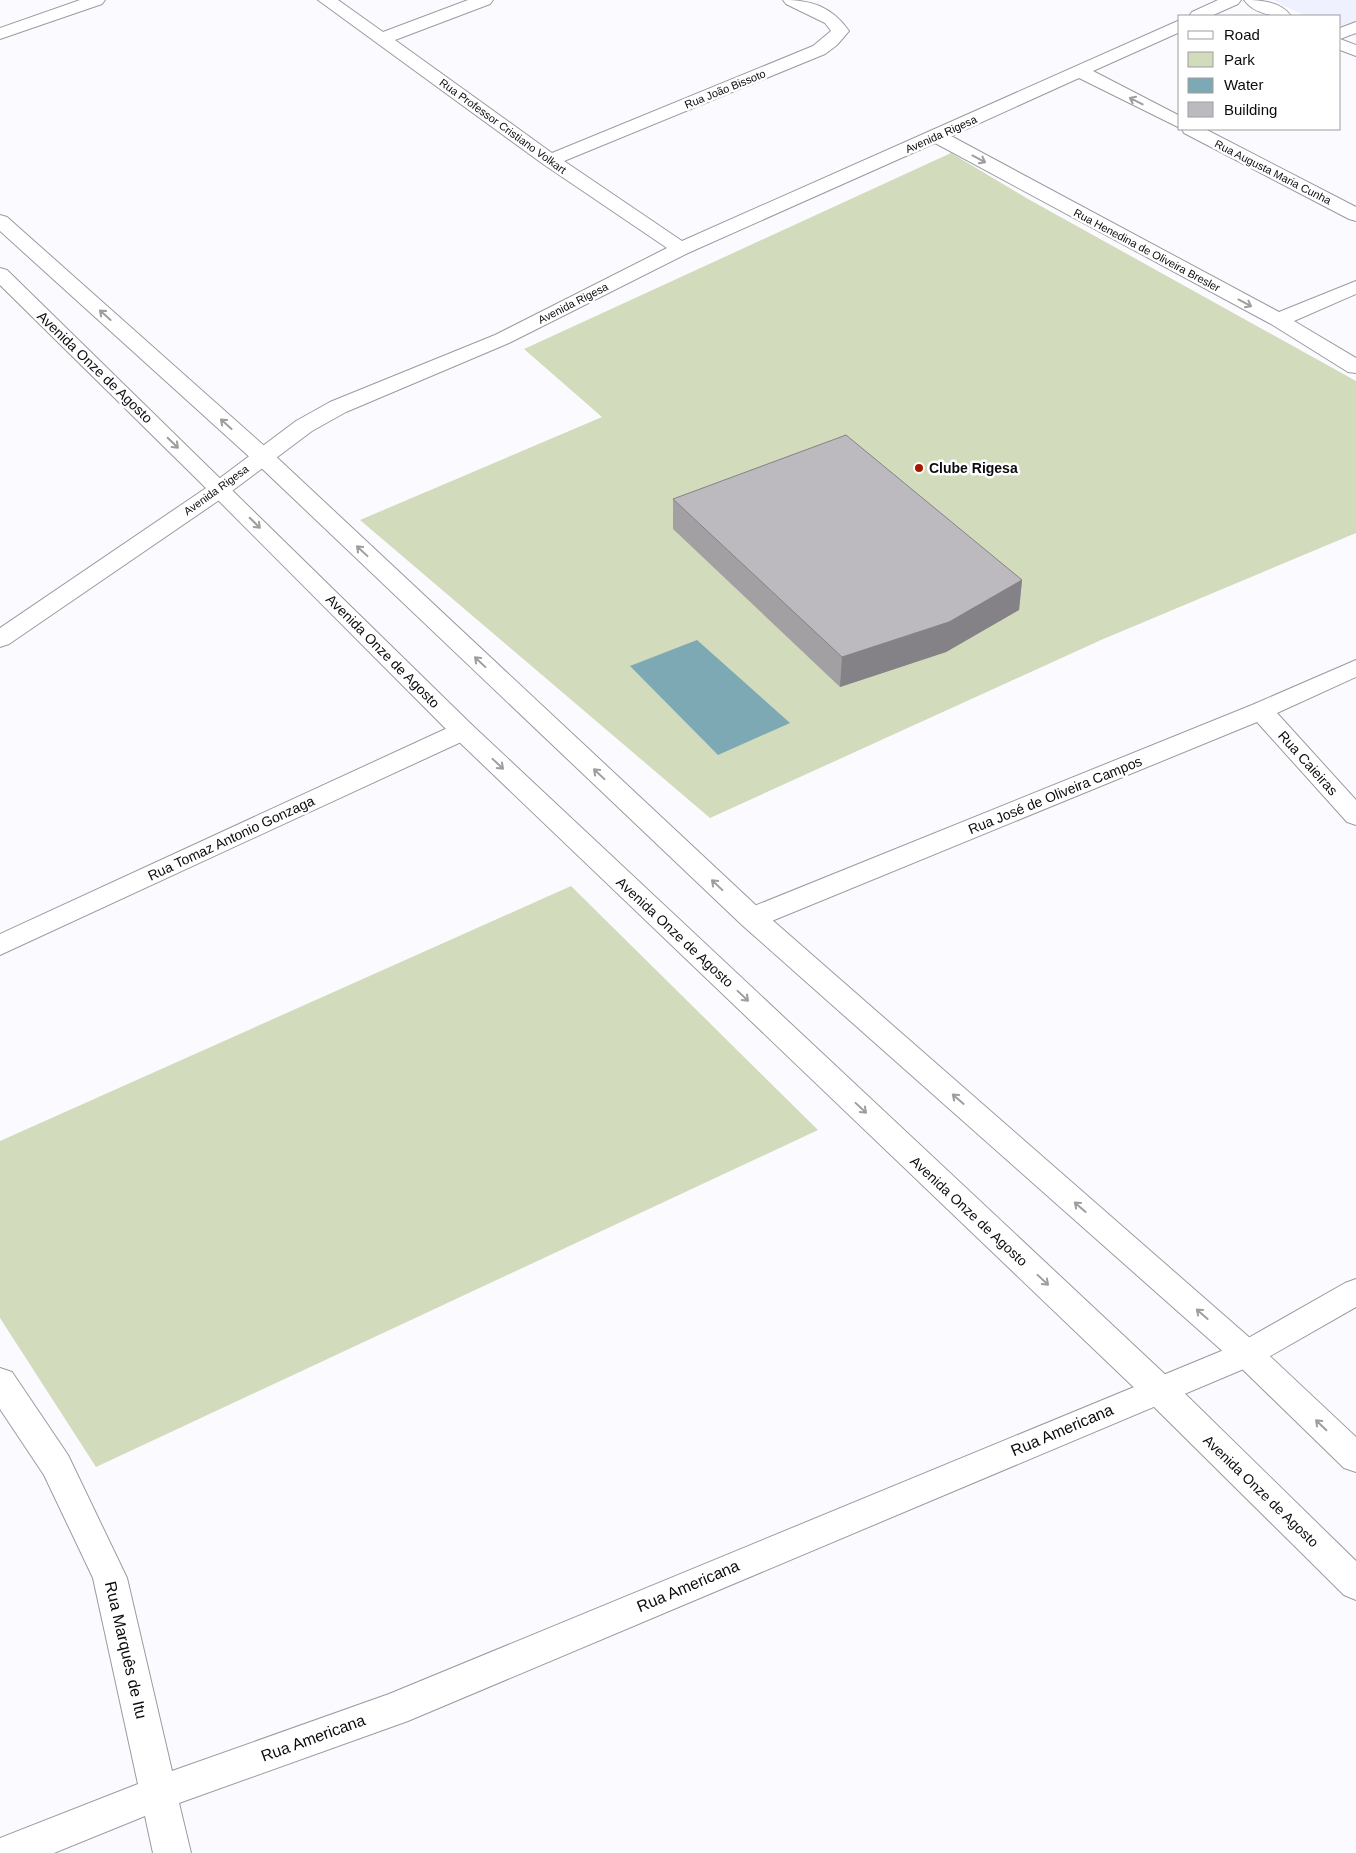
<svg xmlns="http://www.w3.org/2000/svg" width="1356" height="1853" font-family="Helvetica,sans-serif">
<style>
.built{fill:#eff1ff}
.green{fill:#d2dbbb}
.water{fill:#7ca9b4}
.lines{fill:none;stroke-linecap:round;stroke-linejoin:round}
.minor-casing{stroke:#9a9ba0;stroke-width:2}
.major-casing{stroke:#9a9ba0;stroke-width:2}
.minor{fill:#fff;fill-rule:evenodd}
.major{fill:#fff;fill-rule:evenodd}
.wall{fill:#a3a0a4}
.shaded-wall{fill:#848286}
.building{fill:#bdbabf;stroke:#848286}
.oneway{stroke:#9e9e9f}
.poi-dot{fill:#a81800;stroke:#fff;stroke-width:2}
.labels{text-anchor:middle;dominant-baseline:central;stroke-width:5;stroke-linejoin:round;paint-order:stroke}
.far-street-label{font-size:11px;fill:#0c0c0e;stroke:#fff}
.street-label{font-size:14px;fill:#0c0c0e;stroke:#fff}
.poi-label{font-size:14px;font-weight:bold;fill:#0c0c0e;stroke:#fff;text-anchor:start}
.near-street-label{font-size:16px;fill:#0c0c0e;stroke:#fff}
</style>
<rect width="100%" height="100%" fill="#fbfbff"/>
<polygon class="built" points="1274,0 1356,0 1356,37 1340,30 1340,16 1307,16 1284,6"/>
<g class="green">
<polygon points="951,153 1028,199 1356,381 1356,533 1101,640 710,818 360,520 602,417 524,349"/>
<polygon points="571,886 818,1130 96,1467 0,1318 0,1141"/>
</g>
<polygon class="water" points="697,640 790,723 718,755 630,666"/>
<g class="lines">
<defs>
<g id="minor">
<polygon points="80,0 105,0 102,4 0,39 0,28"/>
<path d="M318 0H338L383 32 468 0H493L490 4 395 40 552 153 813 46 831 31 825 23 786 4 783 0C812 0 832 7 849 31L837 45 825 54 564 161 682 241 1180 20V32L1093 71 1180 116V128L1079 78 951 136 1279 312 1356 281V294L1294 321 1356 358V373L1348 372 1271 324 935 143 688 253 509 343 346 412 312 431 228 494 9 644 0 647V628L212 484 296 421 330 402 495 335 667 248 543 164Z"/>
<polygon points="1218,0 1241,0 1238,4 1211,16 1189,16 1192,12"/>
<polygon points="1356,22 1356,33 1340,39 1340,28"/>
<polygon points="1182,129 1205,129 1356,207 1356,221 1349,219 1184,133"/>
<polygon points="1356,660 1356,677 1277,713 1356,800 1356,825 1347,822 1257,722 762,925 752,928 742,925 738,918 742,911 1252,705"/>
<polygon points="463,723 472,725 476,731 472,737 0,955 0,934 454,725"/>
<polygon points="1356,1279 1356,1307 1258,1363 408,1721 179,1803 191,1853 153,1853 145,1816 54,1853 0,1853 0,1838 138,1784 93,1578 44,1475 0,1409 0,1368 12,1372 68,1455 127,1578 172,1771 389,1694 1236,1345 1345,1283"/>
</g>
<g id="major">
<path d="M1244 0C1260 0 1280 1 1291 16 1275 17 1254 14 1244 0Z"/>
<polygon points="1340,39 1356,45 1356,56 1340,50"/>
<polygon points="0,215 7,217 270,451 762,911 1258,1345 1356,1437 1356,1472 1344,1468 1236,1363 742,925 254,461 0,231"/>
<polygon points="0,268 7,270 472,725 1170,1379 1356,1561 1356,1600 1344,1595 1146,1399 454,737 212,494 0,285"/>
</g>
</defs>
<use href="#minor" class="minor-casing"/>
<use href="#major" class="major-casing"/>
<use href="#minor" class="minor"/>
<use href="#major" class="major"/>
</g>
<polygon class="wall" points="673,499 1022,580 1019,610 946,652 840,687 673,529"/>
<polygon class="shaded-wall" points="1022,580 1019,610 946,652 840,687 842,657"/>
<polygon class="building" points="846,435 1022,580 949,622 842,657 673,499"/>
<defs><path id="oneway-shaft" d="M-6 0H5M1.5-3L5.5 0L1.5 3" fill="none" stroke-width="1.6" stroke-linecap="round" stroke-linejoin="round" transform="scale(1.25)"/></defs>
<g class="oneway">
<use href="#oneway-shaft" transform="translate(1136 101) rotate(-153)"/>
<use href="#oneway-shaft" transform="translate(979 159) rotate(28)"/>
<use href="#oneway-shaft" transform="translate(1245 303) rotate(28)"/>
<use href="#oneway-shaft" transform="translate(105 315) rotate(-138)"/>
<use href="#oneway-shaft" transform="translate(226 424) rotate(-138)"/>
<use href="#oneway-shaft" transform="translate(173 443) rotate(44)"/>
<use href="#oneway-shaft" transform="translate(255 523) rotate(45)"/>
<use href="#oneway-shaft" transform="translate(362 551) rotate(-137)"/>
<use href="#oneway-shaft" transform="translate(480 662) rotate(-137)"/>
<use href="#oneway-shaft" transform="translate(498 764) rotate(43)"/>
<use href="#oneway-shaft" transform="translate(599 774) rotate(-137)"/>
<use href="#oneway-shaft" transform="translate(717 885) rotate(-137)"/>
<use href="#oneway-shaft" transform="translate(743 996) rotate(43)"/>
<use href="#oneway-shaft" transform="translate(958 1099) rotate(-139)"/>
<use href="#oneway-shaft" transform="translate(861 1108) rotate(43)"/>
<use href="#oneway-shaft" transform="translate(1080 1207) rotate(-139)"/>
<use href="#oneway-shaft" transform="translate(1043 1280) rotate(43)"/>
<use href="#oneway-shaft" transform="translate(1202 1314) rotate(-139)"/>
<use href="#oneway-shaft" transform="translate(1321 1425) rotate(-136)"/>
</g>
<circle class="poi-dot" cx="919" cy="468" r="5"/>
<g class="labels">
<g class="far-street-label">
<text transform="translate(725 89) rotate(-22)">Rua João Bissoto</text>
<text transform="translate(503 126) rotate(36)">Rua Professor Cristiano Volkart</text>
<text transform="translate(941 134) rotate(-24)">Avenida Rigesa</text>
<text transform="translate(1273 172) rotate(27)">Rua Augusta Maria Cunha</text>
<text transform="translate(1147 250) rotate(28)">Rua Henedina de Oliveira Bresler</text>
<text transform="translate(573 303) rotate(-27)">Avenida Rigesa</text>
<text transform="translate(216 490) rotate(-36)">Avenida Rigesa</text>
</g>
<g class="street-label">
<text transform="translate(95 367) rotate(44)">Avenida Onze de Agosto</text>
<text transform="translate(383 651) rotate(45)">Avenida Onze de Agosto</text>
<text transform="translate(1308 763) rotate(48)">Rua Caieiras</text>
<text transform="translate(1055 795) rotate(-22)">Rua José de Oliveira Campos</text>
<text transform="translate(231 838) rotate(-25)">Rua Tomaz Antonio Gonzaga</text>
<text transform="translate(675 932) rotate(43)">Avenida Onze de Agosto</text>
<text transform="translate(969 1211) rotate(43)">Avenida Onze de Agosto</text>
<text transform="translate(1261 1491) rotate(44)">Avenida Onze de Agosto</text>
</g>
<g class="poi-label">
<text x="929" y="468">Clube Rigesa</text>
</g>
<g class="near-street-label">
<text transform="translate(1062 1430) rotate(-23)">Rua Americana</text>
<text transform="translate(688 1586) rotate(-23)">Rua Americana</text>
<text transform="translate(126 1650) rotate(77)">Rua Marquês de Itu</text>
<text transform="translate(313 1738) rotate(-20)">Rua Americana</text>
</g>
</g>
<rect x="1178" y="15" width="162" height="115" fill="#ffffff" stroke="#9e9e9f"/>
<rect x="1188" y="31" width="25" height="8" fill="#ffffff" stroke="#9e9e9f"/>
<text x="1224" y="40" font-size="15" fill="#0c0c0e">Road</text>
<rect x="1188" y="52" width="25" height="15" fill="#d2dbbb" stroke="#9e9e9f"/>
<text x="1224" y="65" font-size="15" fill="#0c0c0e">Park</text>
<rect x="1188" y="78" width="25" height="15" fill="#7ca9b4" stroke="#9e9e9f"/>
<text x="1224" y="90" font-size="15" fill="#0c0c0e">Water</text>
<rect x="1188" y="102" width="25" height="15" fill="#bdbabf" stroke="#9e9e9f"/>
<text x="1224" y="115" font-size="15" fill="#0c0c0e">Building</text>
</svg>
